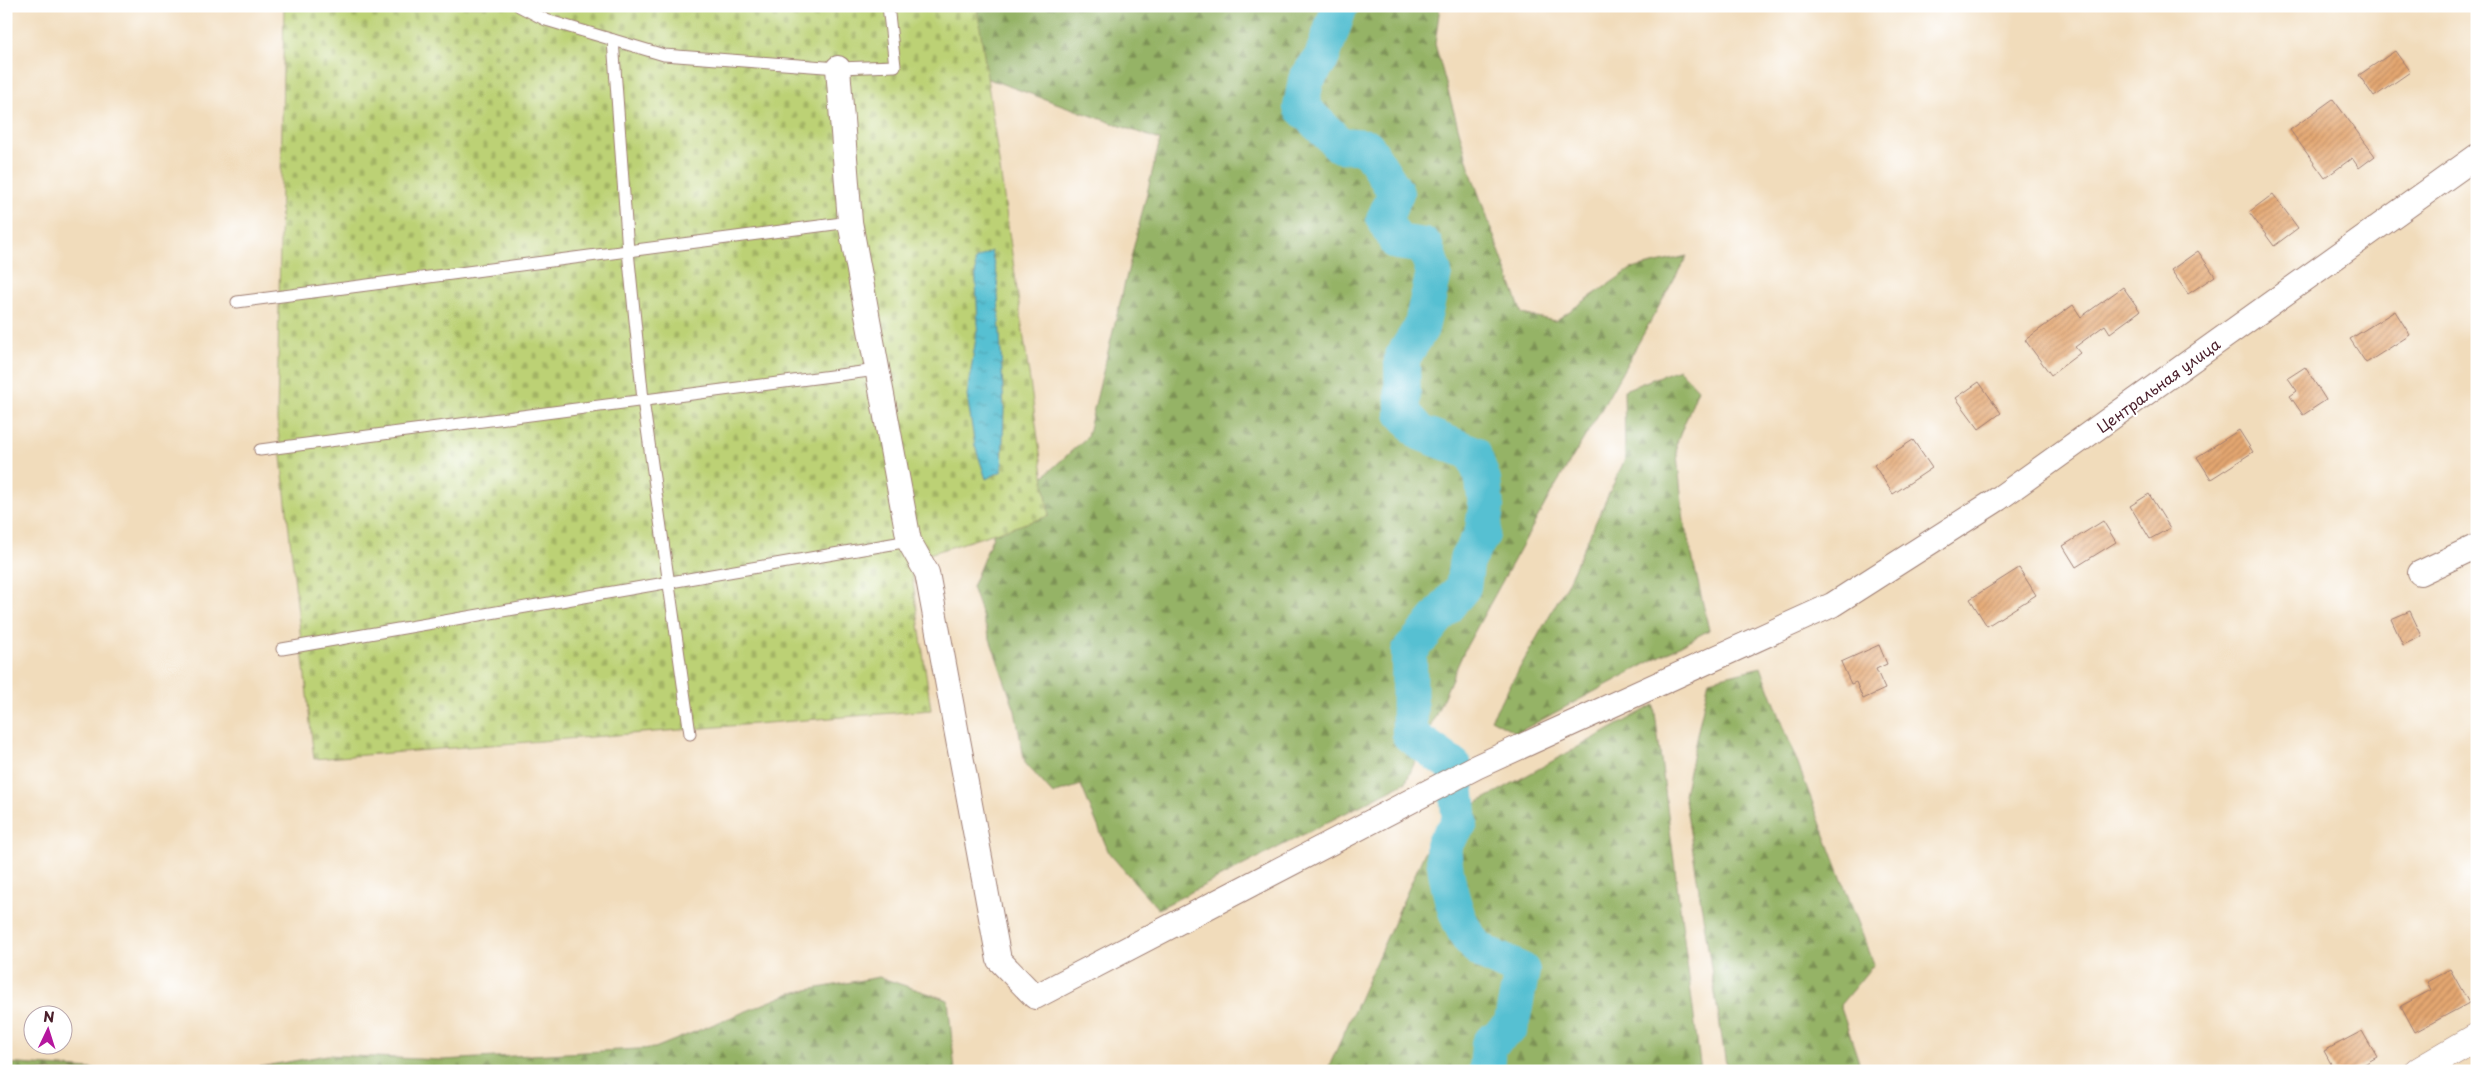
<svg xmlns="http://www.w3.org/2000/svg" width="2483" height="1077" font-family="'Playpen Sans',sans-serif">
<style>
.forest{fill:url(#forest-firs);stroke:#706948}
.cemetery{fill:url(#cemetery-stones);stroke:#837850}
.water{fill:url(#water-ripples);stroke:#50707e}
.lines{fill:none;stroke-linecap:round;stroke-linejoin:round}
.river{stroke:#56c0d2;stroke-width:36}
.building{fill:url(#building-hatch)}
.service-casing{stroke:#9e7e73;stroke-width:13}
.minor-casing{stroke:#9e7e73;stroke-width:26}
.secondary-casing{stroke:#9e7e73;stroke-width:29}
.service{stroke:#fff;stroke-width:11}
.minor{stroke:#fff;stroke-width:24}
.secondary{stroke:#fff;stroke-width:28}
.labels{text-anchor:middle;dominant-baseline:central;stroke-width:4;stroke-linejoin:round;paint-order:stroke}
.street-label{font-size:15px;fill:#4a1f2b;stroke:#fff}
</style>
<defs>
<pattern id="forest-firs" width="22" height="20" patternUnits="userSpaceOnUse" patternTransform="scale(1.25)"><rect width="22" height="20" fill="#95b366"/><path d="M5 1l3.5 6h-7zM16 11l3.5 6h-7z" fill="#7c9154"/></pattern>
<pattern id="cemetery-stones" width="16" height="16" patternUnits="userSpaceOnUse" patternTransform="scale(1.25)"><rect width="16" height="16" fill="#bcd175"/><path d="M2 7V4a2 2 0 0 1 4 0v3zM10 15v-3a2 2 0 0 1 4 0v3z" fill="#a3b365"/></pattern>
<pattern id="water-ripples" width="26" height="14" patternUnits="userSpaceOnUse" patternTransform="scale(1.25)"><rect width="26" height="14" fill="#56c0d2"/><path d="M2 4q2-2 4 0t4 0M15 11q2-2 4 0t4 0" fill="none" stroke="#499bab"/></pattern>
<pattern id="building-hatch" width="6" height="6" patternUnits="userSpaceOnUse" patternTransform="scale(1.25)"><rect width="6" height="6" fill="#e4a771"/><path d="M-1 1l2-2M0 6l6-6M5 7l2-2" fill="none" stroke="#bb875d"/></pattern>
</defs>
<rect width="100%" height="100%" fill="#fff"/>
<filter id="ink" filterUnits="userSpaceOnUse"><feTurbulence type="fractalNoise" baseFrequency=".02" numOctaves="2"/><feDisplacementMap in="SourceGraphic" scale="10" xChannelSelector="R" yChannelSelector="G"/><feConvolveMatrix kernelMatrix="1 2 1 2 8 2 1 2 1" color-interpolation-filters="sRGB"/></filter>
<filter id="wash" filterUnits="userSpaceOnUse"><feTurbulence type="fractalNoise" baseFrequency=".0096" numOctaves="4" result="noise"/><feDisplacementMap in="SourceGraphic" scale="20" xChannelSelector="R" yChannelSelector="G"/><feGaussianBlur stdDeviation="1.12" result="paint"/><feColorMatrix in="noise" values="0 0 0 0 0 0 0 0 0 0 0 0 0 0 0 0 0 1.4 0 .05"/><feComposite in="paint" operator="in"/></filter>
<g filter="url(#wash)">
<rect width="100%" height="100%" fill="#f1dcbb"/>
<g class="forest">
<polygon points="919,6 1440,6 1435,44 1470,170 1522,314 1555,321 1631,269 1687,256 1601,410 1550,495 1465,649 1406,782 1158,909 1109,853 1081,785 1053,794 1025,763 1015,711 972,587 1002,514 1087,437 1160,140 938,61"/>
<polygon points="1679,369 1698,389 1676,445 1684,521 1709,630 1517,733 1491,719 1566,586 1625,459 1624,390"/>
<polygon points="1761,667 1874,964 1840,1005 1862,1071 1727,1071 1684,794 1709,680"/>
<polygon points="1654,705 1701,1071 1327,1071 1437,825"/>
<polygon points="879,977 948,1000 955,1071 237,1071 327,1055 443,1060 655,1048 791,993"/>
<polygon points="6,1063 119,1071 6,1071"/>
</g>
<polygon class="cemetery" points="284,6 977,6 1049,516 910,560 931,710 314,759 277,420"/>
<polygon class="water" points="991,251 997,275 1004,410 1002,471 986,479 975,446 967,396 978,325 975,260"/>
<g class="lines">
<path class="river" d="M1340 6 1322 57 1306 80 1301 107 1340 145 1367 147 1396 193 1384 219 1397 242 1425 246 1434 273 1421 328 1402 358 1403 413 1421 433 1473 453 1483 480 1486 507 1482 535 1467 559 1463 587 1409 652 1410 735 1454 766 1460 822 1443 845C1445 875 1454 925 1477 947 1488 957 1508 963 1522 971L1511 1026 1489 1044 1487 1071"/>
</g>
<g id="blocks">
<g class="building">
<polygon points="2395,51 2410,72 2374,97 2359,75"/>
<polygon points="2333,99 2375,156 2359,168 2352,158 2325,178 2290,130"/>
<polygon points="2273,194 2298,228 2274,246 2249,212"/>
<polygon points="2198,251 2215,276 2188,294 2171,270"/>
<polygon points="2123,287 2140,311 2110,333 2105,325 2075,347 2080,353 2051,375 2025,340 2073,305 2081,317"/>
<polygon points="2395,311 2410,335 2366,363 2350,339"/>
<polygon points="2305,367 2326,400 2303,415 2290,396 2297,391 2288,378"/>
<polygon points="1979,382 2001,413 1979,429 1956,398"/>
<polygon points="2239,430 2253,452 2211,479 2197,457"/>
<polygon points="1913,440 1932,468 1893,494 1874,465"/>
<polygon points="2149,494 2170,528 2150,539 2130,506"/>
<polygon points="2103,521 2116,542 2076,567 2063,546"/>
<polygon points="2019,568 2036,595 1987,626 1970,599"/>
<polygon points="2410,611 2422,636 2403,645 2391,619"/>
<polygon points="1879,645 1887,664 1876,669 1885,689 1863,699 1856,682 1851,684 1841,662"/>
<polygon points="2450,969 2469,1003 2415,1032 2401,1006 2431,990 2427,982"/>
<polygon points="2362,1031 2377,1057 2352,1071 2335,1071 2324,1051"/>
</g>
</g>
</g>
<g filter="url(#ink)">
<use href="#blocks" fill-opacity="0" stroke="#9e7e73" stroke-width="1"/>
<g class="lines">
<defs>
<g id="service">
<polyline points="519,6 546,20 664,55 838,68 895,66 888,6"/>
<polyline points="613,40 628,251 643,400 690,734"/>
<polyline points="237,302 850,222"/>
<polyline points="260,450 877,370"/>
<polyline points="282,649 909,541"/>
</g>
<g id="minor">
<polyline points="838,68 850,222 909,541 927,573 999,960 1035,997 1476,767 1832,605 1998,499 2477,156"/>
<polyline points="2420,573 2477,546"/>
</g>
<polyline id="secondary" points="2419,1071 2477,1037"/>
</defs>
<use href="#service" class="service-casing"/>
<use href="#minor" class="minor-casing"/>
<use href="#secondary" class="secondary-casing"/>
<use href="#service" class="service"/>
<use href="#minor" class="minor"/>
<use href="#secondary" class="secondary"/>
</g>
</g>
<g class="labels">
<g class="street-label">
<text transform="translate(2158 385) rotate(-36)">Центральная улица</text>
</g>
</g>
<rect width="2483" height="1077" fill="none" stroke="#fff" stroke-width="25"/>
<g transform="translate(48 1030) rotate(4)"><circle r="24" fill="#ffffff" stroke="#b7a5aa"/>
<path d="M0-4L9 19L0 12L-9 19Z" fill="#b5179e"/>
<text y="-8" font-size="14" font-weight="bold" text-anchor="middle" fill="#4a1f2b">N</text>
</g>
</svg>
